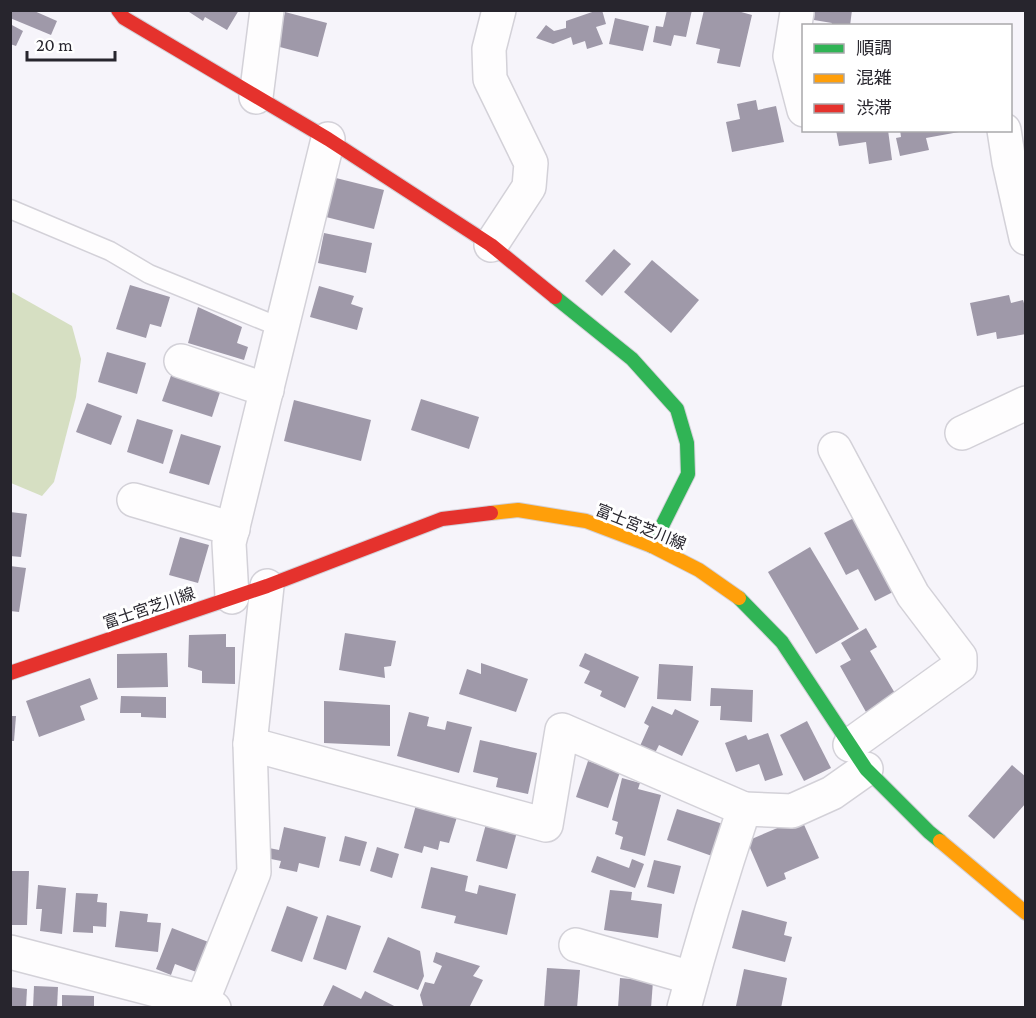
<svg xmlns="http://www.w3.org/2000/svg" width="1036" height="1018" font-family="'Crimson Pro','Noto Sans JP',serif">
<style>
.green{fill:#d6dfc2}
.building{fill:#9f99a9}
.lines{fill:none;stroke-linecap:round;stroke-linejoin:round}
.lane-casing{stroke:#d3d1d8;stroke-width:21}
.street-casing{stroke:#d3d1d8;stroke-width:36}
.fast-casing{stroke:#d3d1d8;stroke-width:16}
.slow-casing{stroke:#d3d1d8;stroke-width:16}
.jam-casing{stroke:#d3d1d8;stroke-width:16}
.lane{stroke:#fefdfe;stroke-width:18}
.street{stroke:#fefdfe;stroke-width:33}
.fast{stroke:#30b455;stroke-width:14}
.slow{stroke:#ff9f0a;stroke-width:14}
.jam{stroke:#e5322d;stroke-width:14}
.labels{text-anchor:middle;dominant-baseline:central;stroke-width:6;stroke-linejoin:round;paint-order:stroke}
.street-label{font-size:16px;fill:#27252d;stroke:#fff}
</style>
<rect width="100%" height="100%" fill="#f6f4fa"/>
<polygon class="green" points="10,291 72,326 81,359 76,397 54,482 42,496 11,483"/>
<g class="building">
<polygon points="10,10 32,10 57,21 51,35 10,18"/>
<polygon points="186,10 239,10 227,30 205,17 203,21"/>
<polygon points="598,10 602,10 606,24 596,27 603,44 587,49 585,41 573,45 571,37 553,44 536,38 546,25 554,31 566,28 566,21"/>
<polygon points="667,10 692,10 686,37 674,35 671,46 653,42 656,26 663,27"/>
<polygon points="704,10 734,10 752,15 740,67 717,63 720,49 696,44"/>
<polygon points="815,10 852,10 850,26 831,26 832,23 814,20"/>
<polygon points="285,12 327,23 318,57 276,46"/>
<polygon points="615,18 649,26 643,51 609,44"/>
<polygon points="10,24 23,31 16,46 10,44"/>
<polygon points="756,100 758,110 776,106 784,142 732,152 726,122 740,119 737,104"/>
<polygon points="836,130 888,130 892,160 869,164 866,142 839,146"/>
<polygon points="900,130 959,130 959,132 926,138 929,150 900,156 896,138 901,137"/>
<polygon points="336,178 384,190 374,229 326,217"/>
<polygon points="324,233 372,243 366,273 318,263"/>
<polygon points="614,249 631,264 602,296 585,281"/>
<polygon points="652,260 699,300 671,333 624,292"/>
<polygon points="130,285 170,297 161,327 150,324 146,338 116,329"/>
<polygon points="319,286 354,296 351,304 363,308 357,330 310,317"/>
<polygon points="1009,295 1011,303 1023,300 1026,310 1026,334 997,339 996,332 977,336 970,303"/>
<polygon points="198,307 242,327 237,343 248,347 244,360 188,343"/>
<polygon points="107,352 146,363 137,394 98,382"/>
<polygon points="173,370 222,386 212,417 162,401"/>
<polygon points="421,399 479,417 469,449 411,430"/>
<polygon points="294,400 371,420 361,461 284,441"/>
<polygon points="87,403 122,416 111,445 76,432"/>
<polygon points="137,419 173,430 163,464 127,452"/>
<polygon points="181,434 221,446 209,485 169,473"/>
<polygon points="10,512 27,514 21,557 10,556"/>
<polygon points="856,517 895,591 875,601 858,569 846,575 824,533"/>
<polygon points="180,537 209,545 198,583 169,575"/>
<polygon points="810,547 859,629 816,654 768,572"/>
<polygon points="10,566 26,568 19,612 10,611"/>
<polygon points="866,628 877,647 870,651 896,695 866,712 840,666 851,660 841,643"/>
<polygon points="345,633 396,641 391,666 384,667 385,678 339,670"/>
<polygon points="226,634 226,647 235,647 235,684 202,683 202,671 188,667 189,635"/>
<polygon points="167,653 168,687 117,688 117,654"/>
<polygon points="585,653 639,677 625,708 600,696 602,691 584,683 590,671 579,666"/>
<polygon points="481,663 528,679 516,712 459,694 467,669 481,674"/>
<polygon points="659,664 693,666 691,701 657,699"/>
<polygon points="90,678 98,699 80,706 85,720 39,737 26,701"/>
<polygon points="711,688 753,690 752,722 720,720 721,706 710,706"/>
<polygon points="121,696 166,697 166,718 141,717 141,713 120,713"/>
<polygon points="324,701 390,705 390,746 324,743"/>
<polygon points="652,706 672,715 675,709 699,721 682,756 659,745 655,753 640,746 649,726 644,723"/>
<polygon points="409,712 429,717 427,726 445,730 447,721 472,727 459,773 397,756"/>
<polygon points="10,716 16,716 14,741 10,741"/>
<polygon points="807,721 831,768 804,781 780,735"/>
<polygon points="768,733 783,775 765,781 759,764 736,772 725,743 746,735 748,740"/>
<polygon points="480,740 537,753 528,794 496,787 498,778 473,772"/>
<polygon points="588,761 620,772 608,808 576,797"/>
<polygon points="1012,765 1026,777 1026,803 994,839 968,816"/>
<polygon points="622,778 640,783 638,789 661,795 645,856 620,849 623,837 615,834 618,822 612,820"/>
<polygon points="416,805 457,817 449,843 440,841 438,850 424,846 422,853 404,848"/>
<polygon points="677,809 723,824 712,856 667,840"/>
<polygon points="801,818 819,858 784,873 786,879 767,887 747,841"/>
<polygon points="486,824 517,832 507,869 476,861"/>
<polygon points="284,827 326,837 319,868 299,863 297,872 279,868 281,861 266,858 269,848 279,850"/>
<polygon points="345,836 367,842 360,866 339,861"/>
<polygon points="377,847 399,854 392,878 370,871"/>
<polygon points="597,856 629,868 632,859 644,864 635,888 591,872"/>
<polygon points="654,860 681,866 674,894 647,887"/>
<polygon points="431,867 468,876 465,891 477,894 479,885 516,894 507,935 454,923 456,916 421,908"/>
<polygon points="10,871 29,871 27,925 10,925"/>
<polygon points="38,885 66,888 62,934 40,931 42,909 36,909"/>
<polygon points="610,890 632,892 631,900 662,904 658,938 604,930"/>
<polygon points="76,893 98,894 97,902 107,903 106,927 93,926 93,933 73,932"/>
<polygon points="287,906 318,917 302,962 271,951"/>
<polygon points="742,910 787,922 784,935 792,937 785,962 732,948"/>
<polygon points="120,911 148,914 147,922 161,923 158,952 115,947"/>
<polygon points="327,915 361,926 346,970 313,959"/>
<polygon points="172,928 211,943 199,973 175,964 171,975 156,969"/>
<polygon points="388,937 420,951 424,976 418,990 373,972"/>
<polygon points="436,952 480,966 473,976 483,980 469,1008 428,1008 423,1006 420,995 425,982 434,984 442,966 433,962"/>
<polygon points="547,968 580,970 577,1008 544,1008"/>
<polygon points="744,969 787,978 781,1008 744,1008 736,1006"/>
<polygon points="620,978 653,981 651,1008 618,1008"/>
<polygon points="333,985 361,999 365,991 398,1008 322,1008"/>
<polygon points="34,986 58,987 57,1008 33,1008"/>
<polygon points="10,987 27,989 26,1008 10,1008"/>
<polygon points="62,995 94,996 94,1008 62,1008"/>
</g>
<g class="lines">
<defs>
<polyline id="lane" points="10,209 110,251 149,274 282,328"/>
<g id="street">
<polyline points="797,12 790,56 804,110"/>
<polyline points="256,97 267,10"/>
<polyline points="1004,130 1009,162 1026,238"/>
<polyline points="491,245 529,187 531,163 490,79 489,49 499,10"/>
<polyline points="181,361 267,390"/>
<polyline points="962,433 1026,403"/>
<polyline points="835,449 913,595 960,657 960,666 850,745"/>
<polyline points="134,500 233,529"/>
<polyline points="232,597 229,543 328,139"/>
<polyline points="250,744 546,825 562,730 744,809"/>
<polyline points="576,945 692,978"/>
<polyline points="10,952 202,1002 214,1008"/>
<polyline points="201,1008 202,1002 254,872 250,744 267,586"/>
<path d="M684 1008C702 941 722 875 744 809L792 811 832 793 866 769"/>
</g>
<g id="fast">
<polyline points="555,297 632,359 677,409 687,443 688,474 652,546"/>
<polyline points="739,598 782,642 866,769 929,832 940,841"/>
</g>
<g id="slow">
<polyline points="491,513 518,510 586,521 652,546 699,570 739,598"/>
<polyline points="940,841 1026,913"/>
</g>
<g id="jam">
<polyline points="118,10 124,18 328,139 491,245 555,297"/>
<polyline points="10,673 267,586 442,519 491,513"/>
</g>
</defs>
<use href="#lane" class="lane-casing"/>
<use href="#street" class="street-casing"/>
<use href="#fast" class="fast-casing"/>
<use href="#slow" class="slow-casing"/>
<use href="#jam" class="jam-casing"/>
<use href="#lane" class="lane"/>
<use href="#street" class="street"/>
<use href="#fast" class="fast"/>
<use href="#slow" class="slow"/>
<use href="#jam" class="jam"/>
</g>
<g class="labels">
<g class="street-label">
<text transform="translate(641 527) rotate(22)">富士宮芝川線</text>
<text transform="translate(149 608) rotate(-19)">富士宮芝川線</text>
</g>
</g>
<rect width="1036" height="1018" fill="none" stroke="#27252d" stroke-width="24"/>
<rect x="802" y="24" width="210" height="108" fill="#ffffff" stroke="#a9a8ab" stroke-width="1.5"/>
<rect x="814" y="44" width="30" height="9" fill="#30b455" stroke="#a9a8ab" stroke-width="1.5"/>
<text x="856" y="54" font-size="18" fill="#27252d">順調</text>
<rect x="814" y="74" width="30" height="9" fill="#ff9f0a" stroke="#a9a8ab" stroke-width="1.5"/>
<text x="856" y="84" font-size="18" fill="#27252d">混雑</text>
<rect x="814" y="104" width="30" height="9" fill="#e5322d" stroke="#a9a8ab" stroke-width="1.5"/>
<text x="856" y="114" font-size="18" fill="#27252d">渋滞</text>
<path d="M27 51v9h88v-9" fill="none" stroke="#27252d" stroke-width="3"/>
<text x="36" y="51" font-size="18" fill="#27252d" stroke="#ffffff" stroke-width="4.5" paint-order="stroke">20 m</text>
</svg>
